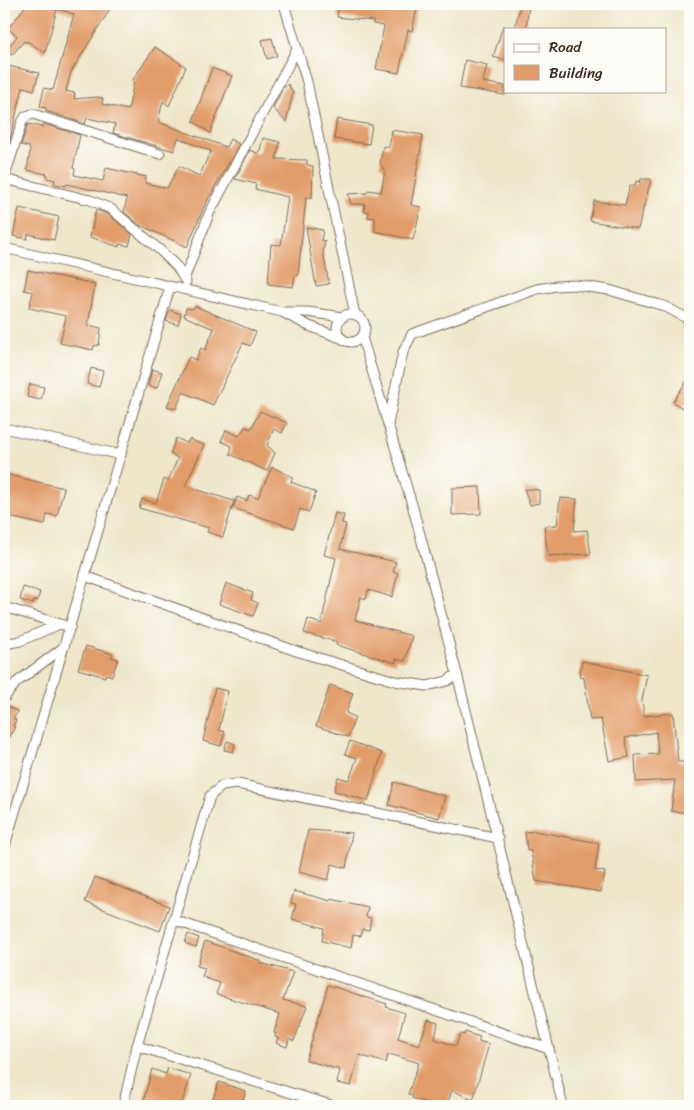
<svg xmlns="http://www.w3.org/2000/svg" width="694" height="1110" font-family="Sriracha,sans-serif">
<style>
.building{fill:#e29c69}
.lines{fill:none;stroke-linecap:round;stroke-linejoin:round}
.minor-casing{stroke:#7a6c5a;stroke-width:11}
.minor{stroke:#fff;stroke-width:9}
</style>
<rect width="100%" height="100%" fill="#fdfcf7"/>
<filter id="ink" filterUnits="userSpaceOnUse"><feTurbulence type="fractalNoise" baseFrequency=".02" numOctaves="2"/><feDisplacementMap in="SourceGraphic" scale="10" xChannelSelector="R" yChannelSelector="G"/><feConvolveMatrix kernelMatrix="1 2 1 2 8 2 1 2 1" color-interpolation-filters="sRGB"/></filter>
<filter id="wash" filterUnits="userSpaceOnUse"><feTurbulence type="fractalNoise" baseFrequency=".0096" numOctaves="4" result="noise"/><feDisplacementMap in="SourceGraphic" scale="20" xChannelSelector="R" yChannelSelector="G"/><feGaussianBlur stdDeviation="1.12" result="paint"/><feColorMatrix in="noise" values="0 0 0 0 0 0 0 0 0 0 0 0 0 0 0 0 0 1.4 0 .05"/><feComposite in="paint" operator="in"/></filter>
<g filter="url(#wash)">
<rect width="100%" height="100%" fill="#efe6ca"/>
<g id="blocks">
<g class="building">
<polygon points="27,4 102,4 110,9 71,72 66,91 75,93 74,99 97,97 103,98 102,104 128,110 134,82 132,81 155,47 186,67 169,106 163,101 158,122 226,147 230,139 239,144 205,205 187,247 140,225 124,212 127,198 67,184 66,186 54,184 55,180 47,178 47,174 27,170 30,151 29,147 21,145 28,124 43,127 43,124 80,135 73,168 75,169 74,175 103,181 106,168 146,177 145,183 167,188 179,166 199,176 211,151 178,138 174,151 113,133 115,124 87,118 85,124 46,111 46,108 40,107 44,88 53,90 74,14 57,9 45,53 27,41 26,43 24,41 12,55 6,51 17,36 8,29"/>
<polygon points="339,4 365,4 387,7 388,4 418,4 412,31 408,30 399,73 376,69 384,26 373,24 373,21 337,17"/>
<polygon points="521,4 529,4 526,29 514,29"/>
<polygon points="503,26 505,26 505,60 493,57"/>
<polygon points="272,38 277,56 267,59 262,40"/>
<polygon points="465,60 487,65 483,82 505,86 505,95 460,88"/>
<polygon points="4,65 39,73 34,90 23,87 9,143 4,141"/>
<polygon points="212,68 232,76 210,133 193,121"/>
<polygon points="288,84 293,93 286,122 273,108 282,90"/>
<polygon points="337,119 372,125 369,144 334,139"/>
<polygon points="392,130 423,135 411,205 421,207 413,240 375,231 375,218 368,217 369,212 364,211 365,204 351,204 348,194 367,193 368,190 381,192 385,171 380,164 383,146 389,147"/>
<polygon points="263,138 280,142 276,159 307,160 307,165 313,166 312,198 306,197 298,276 295,276 293,287 268,284 271,244 281,245 288,197 255,189 256,184 235,179 250,150 257,153 260,150"/>
<polygon points="641,179 651,179 638,229 590,221 594,201 625,205 630,185 635,186 636,181 640,182"/>
<polygon points="19,208 59,217 54,240 28,234 27,239 13,236"/>
<polygon points="96,210 108,214 132,234 129,246 119,244 119,247 90,237"/>
<polygon points="306,227 323,230 321,240 325,241 323,252 329,284 316,286"/>
<polygon points="28,270 95,284 88,325 101,328 99,345 94,346 93,350 60,343 66,316 29,308 33,292 24,290"/>
<polygon points="195,306 256,332 250,346 243,343 213,405 183,392 176,409 167,406 189,357 196,360 201,348 205,350 214,329 184,316 186,308 193,309"/>
<polygon points="170,310 181,314 178,325 166,321"/>
<polygon points="91,368 103,371 99,387 87,384"/>
<polygon points="152,369 162,372 157,388 148,386"/>
<polygon points="690,376 690,407 685,403 682,408 673,402"/>
<polygon points="30,384 44,387 41,400 27,397"/>
<polygon points="260,411 287,423 282,433 274,429 267,445 275,453 267,471 230,454 232,446 221,441 226,430 239,436 245,427 251,429"/>
<polygon points="176,438 187,443 189,439 204,445 185,486 234,501 223,537 207,532 209,528 139,508 142,499 156,503 164,479 168,481 178,458 170,454"/>
<polygon points="272,467 293,477 291,482 316,492 309,512 300,509 294,528 233,508 237,497 247,501 249,495 258,498"/>
<polygon points="4,474 64,488 57,516 47,514 45,525 4,516"/>
<polygon points="480,487 481,514 452,515 452,488"/>
<polygon points="524,489 539,490 539,503 530,505"/>
<polygon points="560,498 577,499 574,531 587,530 591,554 548,556 544,526 557,525"/>
<polygon points="335,513 344,515 342,523 346,524 340,549 396,562 393,572 398,573 392,597 368,590 366,599 361,597 355,620 412,636 405,661 396,659 395,663 386,660 336,645 337,642 304,633 308,619 321,624 336,558 324,555"/>
<polygon points="226,583 253,593 251,600 258,603 253,616 219,604"/>
<polygon points="23,587 40,592 37,601 34,600 33,604 20,600"/>
<polygon points="86,646 113,654 111,657 118,659 112,676 106,674 105,677 78,669"/>
<polygon points="582,661 647,675 642,700 644,716 673,713 678,762 689,762 689,813 671,811 675,780 636,782 635,755 658,754 656,732 625,738 629,757 609,761 601,719 590,720 584,678 579,677"/>
<polygon points="330,685 353,693 346,713 355,717 348,737 316,726"/>
<polygon points="215,688 228,691 219,730 225,732 221,746 203,741"/>
<polygon points="4,704 18,712 13,718 16,720 13,726 15,727 4,745"/>
<polygon points="227,741 235,744 233,752 224,750"/>
<polygon points="350,741 382,753 368,801 334,791 338,777 349,780 357,758 345,754"/>
<polygon points="394,782 445,796 439,818 389,805"/>
<polygon points="308,830 352,833 346,868 332,864 328,880 299,872"/>
<polygon points="535,831 599,843 595,870 605,872 601,892 536,881 531,851 527,850 525,832"/>
<polygon points="95,877 169,906 160,931 85,902"/>
<polygon points="294,891 331,901 331,899 368,907 366,917 371,918 369,930 362,929 361,936 353,935 351,948 322,941 324,928 292,919 296,904 291,903"/>
<polygon points="188,934 199,938 196,947 185,943"/>
<polygon points="205,941 261,961 260,963 293,972 283,1000 307,1006 294,1041 289,1039 287,1047 276,1043 278,1038 275,1037 276,1033 274,1033 280,1014 216,994 220,983 202,977 205,968 197,966"/>
<polygon points="328,985 387,1004 386,1007 405,1013 398,1038 419,1045 428,1020 438,1023 435,1039 456,1046 460,1034 464,1035 465,1032 480,1037 478,1041 489,1044 473,1100 452,1090 447,1106 433,1103 432,1105 412,1098 413,1096 408,1094 419,1063 393,1055 388,1055 386,1063 359,1055 351,1086 337,1083 340,1070 306,1060"/>
<polygon points="168,1068 191,1075 181,1106 142,1106 152,1069 166,1074"/>
<polygon points="219,1082 246,1091 241,1106 227,1102 227,1106 210,1106"/>
</g>
</g>
</g>
<g filter="url(#ink)">
<use href="#blocks" fill-opacity="0" stroke="#7a6c5a" stroke-width="1"/>
<g class="lines">
<defs>
<g id="minor">
<polyline points="284,4 307,82 355,315"/>
<polyline points="4,179 90,200 111,209 161,251 177,267 186,282"/>
<polyline points="4,179 22,122 26,116 33,114 160,154"/>
<polyline points="4,248 282,312 307,312 343,317"/>
<polyline points="185,277 209,214 297,49"/>
<polyline points="284,313 309,326 341,338"/>
<circle cx="351" cy="328" r="14"/>
<polyline points="362,337 413,508 457,674 563,1106"/>
<polyline points="388,424 403,352 412,334 537,289 556,286 575,285 609,290 664,306 690,320"/>
<polyline points="4,428 121,455"/>
<polyline points="85,576 296,651 395,681 427,686 447,681 457,674"/>
<polyline points="4,607 70,627"/>
<polyline points="4,644 20,641 60,624"/>
<polyline points="4,698 17,682 64,647"/>
<polyline points="4,849 170,287"/>
<polyline points="174,920 549,1049"/>
<polyline points="137,1046 334,1106"/>
<polyline points="123,1106 137,1046 210,796 222,786 237,784 498,838"/>
</g>
</defs>
<use href="#minor" class="minor-casing"/>
<use href="#minor" class="minor"/>
</g>
</g>
<rect width="694" height="1110" fill="none" stroke="#fdfcf7" stroke-width="20"/>
<rect x="504" y="28" width="162" height="65" fill="#fdfcf7" stroke="#afa8a0"/>
<rect x="514" y="44" width="25" height="8" fill="#ffffff" stroke="#afa8a0"/>
<text x="549" y="52" font-size="15" fill="#3b2a1e">Road</text>
<rect x="514" y="65" width="25" height="15" fill="#e29c69" stroke="#afa8a0"/>
<text x="549" y="78" font-size="15" fill="#3b2a1e">Building</text>
</svg>
